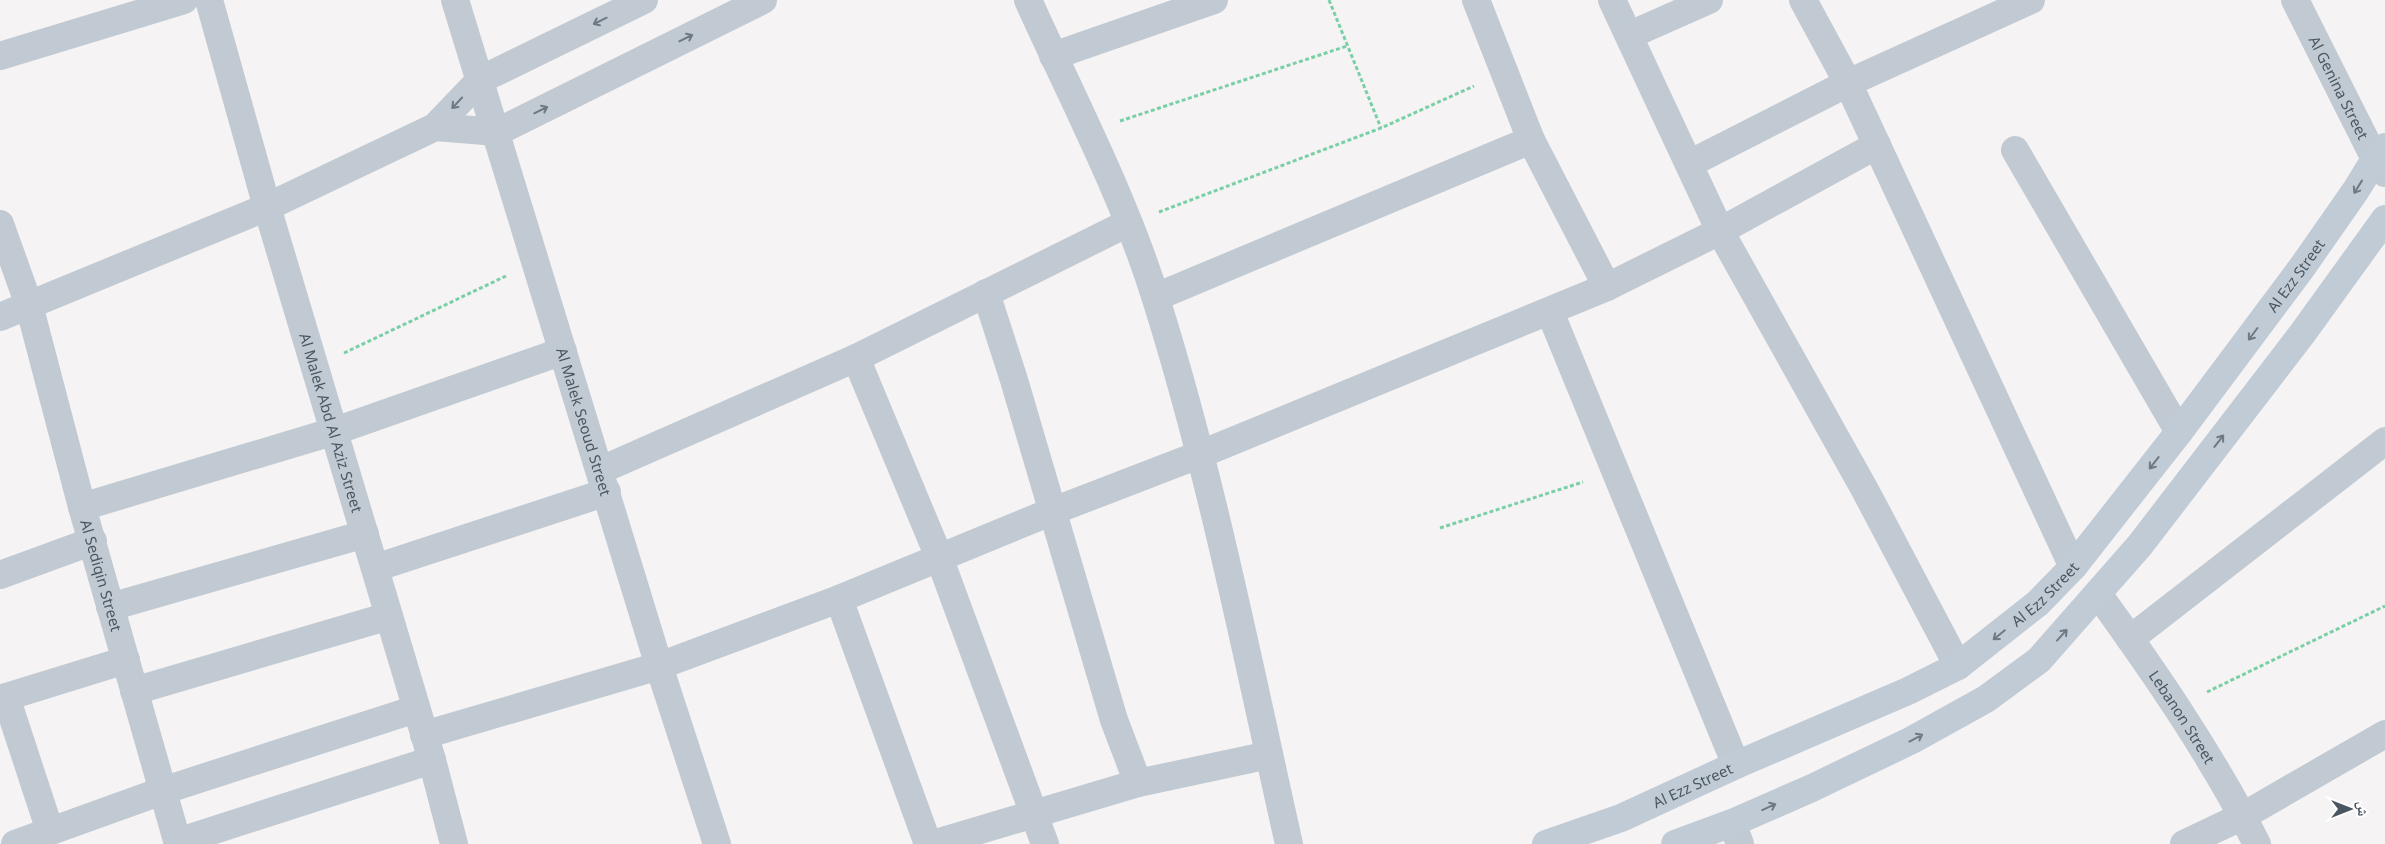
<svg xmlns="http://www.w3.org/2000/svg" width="2385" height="844" font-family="'Noto Sans','Noto Naskh Arabic',sans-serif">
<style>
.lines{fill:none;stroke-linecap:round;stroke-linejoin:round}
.path{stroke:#7ad0a6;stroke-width:3;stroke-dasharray:4 2.5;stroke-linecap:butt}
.street{stroke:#c1cad2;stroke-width:28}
.secondary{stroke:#c1cbd6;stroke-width:28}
.oneway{stroke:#6e7983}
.oneway2{stroke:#6e7984}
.labels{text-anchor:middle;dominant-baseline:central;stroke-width:4;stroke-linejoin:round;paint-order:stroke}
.street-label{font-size:15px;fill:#4a5661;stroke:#fff}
</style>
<rect width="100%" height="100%" fill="#f5f3f3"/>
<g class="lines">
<g class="path">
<polyline points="1329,0 1381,128"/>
<polyline points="1120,121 1347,46"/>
<polyline points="1159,212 1381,128 1474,86"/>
<polyline points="344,353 506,276"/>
<polyline points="1440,528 1583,482"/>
<polyline points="2207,692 2385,606"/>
</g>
<g class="street">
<path id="s1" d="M209 0 267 207 432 760 454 844"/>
<path id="s2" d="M455 0 659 666 717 844"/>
<path d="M1028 0C1072 98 1124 196 1156 299 1212 477 1248 662 1289 844"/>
<polyline points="1476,0 1531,140 1607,287"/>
<polyline points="1612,0 1720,231 1865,490 1958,666"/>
<polyline points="1803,0 1848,83 2073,567"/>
<path id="s3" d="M2295 0 2375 159 2385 173"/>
<polyline points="1630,35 1709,0"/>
<polyline points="0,56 184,0"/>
<polyline points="1053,56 1214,0"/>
<polyline points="435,127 497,132 763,0"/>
<polyline points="2015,150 2179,432"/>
<polyline points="1689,164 1848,83 2031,0"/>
<path id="s4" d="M0 224 29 305 82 507 178 844"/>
<polyline points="1156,297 1531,140"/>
<polyline points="1550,312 1736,765"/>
<polyline points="0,317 267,207 435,127 480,80 644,0"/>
<polyline points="856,358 939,557 1045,844"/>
<polyline points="601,470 856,358 1128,223"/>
<polyline points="82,507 335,431 563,351"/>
<polyline points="375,568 607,492"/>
<polyline points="0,575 93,541"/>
<path id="s5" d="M2098 594C2156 674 2212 756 2257 844"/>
<polyline points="839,599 928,844"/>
<polyline points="110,607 365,534"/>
<polyline points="2130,639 2385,441"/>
<polyline points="134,691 389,616"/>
<polyline points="6,697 50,831"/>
<polyline points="0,699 126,660"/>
<polyline points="424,735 659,666 839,599 1053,511 1201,454 1607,287 1720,231 1877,145"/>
<polyline points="1138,783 1269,755"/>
<polyline points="1732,823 1740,844"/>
<polyline points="177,842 432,760"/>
<polyline points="15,844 162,791 416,709"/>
<polyline points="933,844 1138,783 1114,720 1014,380 986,293"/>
<polyline points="2184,844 2243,816 2385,734"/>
</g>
<g class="secondary">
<path id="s6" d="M1546 844 1621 818 1736 765 1908 691 1958 666 2038 603 2073 567 2179 432 2303 266 2356 190 2375 159 2385 147"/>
<polyline points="1675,844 1732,823 1812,788 1912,740 1986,699 2039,660 2140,545 2302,334 2385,219"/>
</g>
</g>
<defs><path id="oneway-shaft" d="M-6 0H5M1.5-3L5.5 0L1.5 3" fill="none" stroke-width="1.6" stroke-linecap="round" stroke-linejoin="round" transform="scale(1.25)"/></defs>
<g class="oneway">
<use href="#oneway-shaft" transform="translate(600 21) rotate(154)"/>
<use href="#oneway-shaft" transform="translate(686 38) rotate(-26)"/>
<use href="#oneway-shaft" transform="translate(457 103) rotate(133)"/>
<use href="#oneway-shaft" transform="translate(541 110) rotate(-26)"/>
</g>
<g class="oneway2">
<use href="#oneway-shaft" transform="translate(2358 187) rotate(122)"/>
<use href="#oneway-shaft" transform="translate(2253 334) rotate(127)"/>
<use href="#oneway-shaft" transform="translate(2219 441) rotate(-52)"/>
<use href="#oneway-shaft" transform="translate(2154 463) rotate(128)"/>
<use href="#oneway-shaft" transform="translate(1999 635) rotate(141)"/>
<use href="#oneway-shaft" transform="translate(2062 635) rotate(-48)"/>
<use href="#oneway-shaft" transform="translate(1916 738) rotate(-28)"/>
<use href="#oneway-shaft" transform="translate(1769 807) rotate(-24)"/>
</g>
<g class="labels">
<g class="street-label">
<text stroke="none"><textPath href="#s3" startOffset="98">Al Genina Street</textPath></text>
<text stroke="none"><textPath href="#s6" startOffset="968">Al Ezz Street</textPath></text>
<text stroke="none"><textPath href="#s1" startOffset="440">Al Malek Abd Al Aziz Street</textPath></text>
<text stroke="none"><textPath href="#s2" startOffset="441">Al Malek Seoud Street</textPath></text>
<text stroke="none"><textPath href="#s4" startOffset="366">Al Sediqin Street</textPath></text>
<text stroke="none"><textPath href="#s6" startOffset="562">Al Ezz Street</textPath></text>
<text stroke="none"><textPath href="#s5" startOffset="149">Lebanon Street</textPath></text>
<text stroke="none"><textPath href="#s6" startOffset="158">Al Ezz Street</textPath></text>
</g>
</g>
<g transform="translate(2350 809) rotate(90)" stroke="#ffffff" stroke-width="4" paint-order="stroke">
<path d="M0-4L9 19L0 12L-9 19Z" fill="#4a5661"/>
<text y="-8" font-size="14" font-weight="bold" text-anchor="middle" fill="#4a5661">ش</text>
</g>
</svg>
